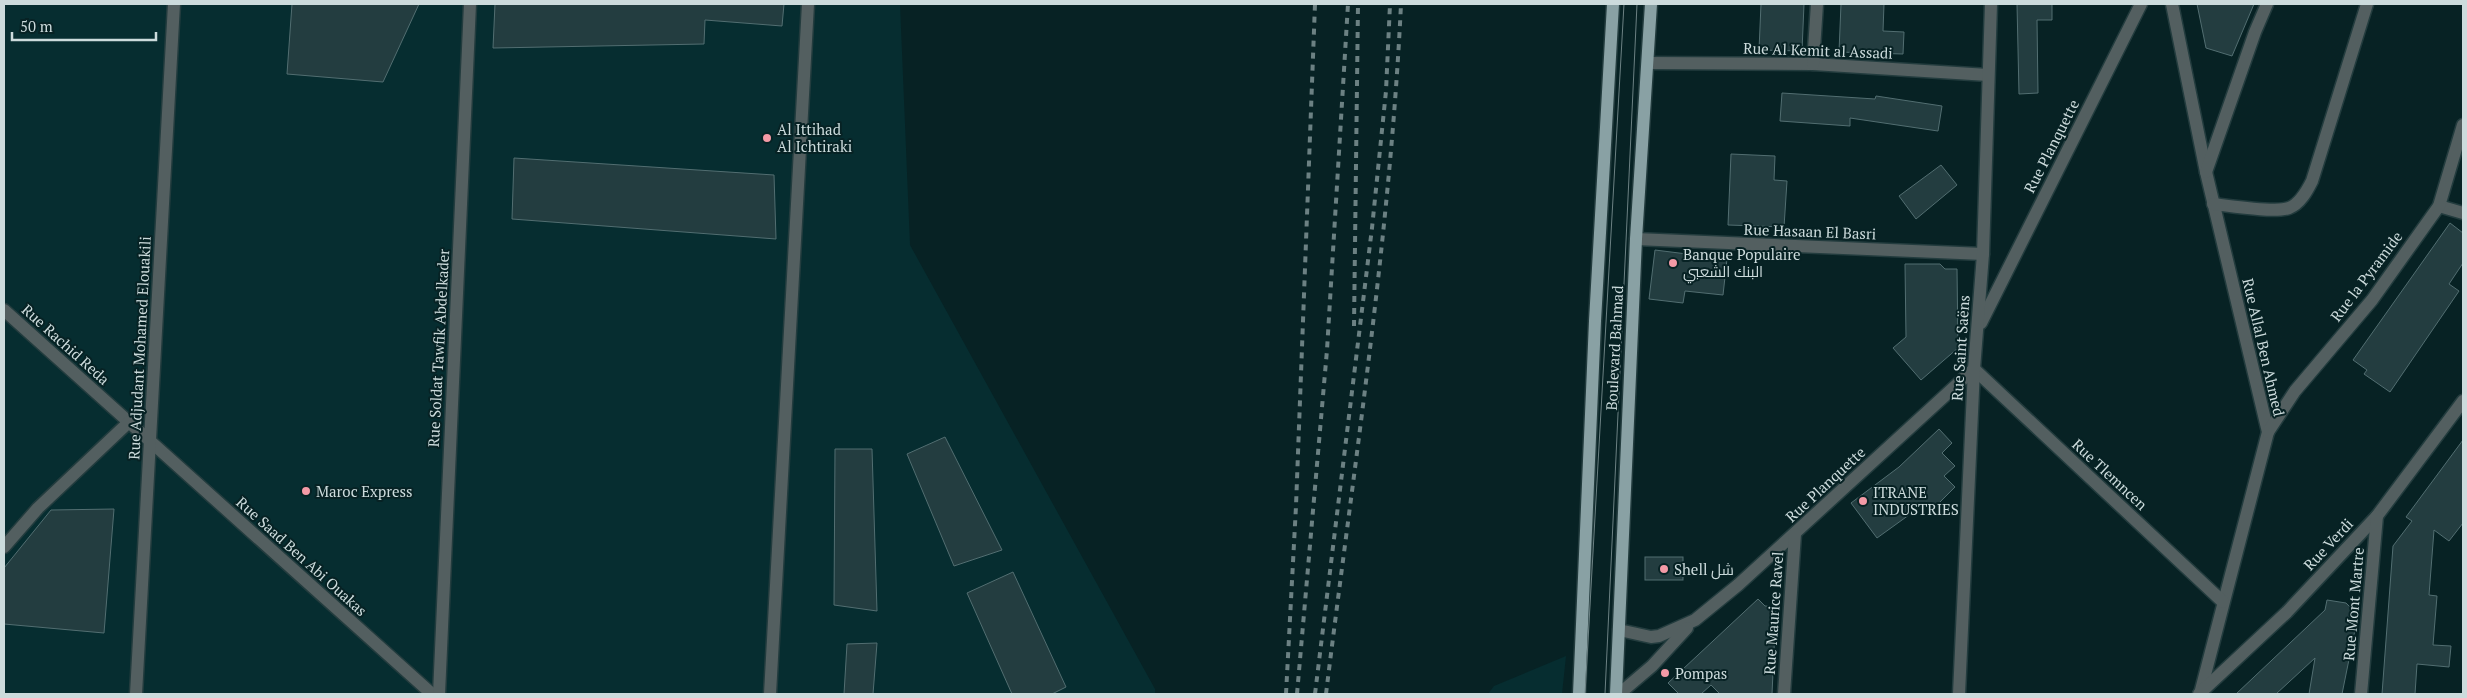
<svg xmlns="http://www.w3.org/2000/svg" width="2467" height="698" font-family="'PT Serif',Cairo,serif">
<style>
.built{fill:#062d30}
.building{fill:#233d40;stroke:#526e71}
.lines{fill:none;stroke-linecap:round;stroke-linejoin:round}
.minor-casing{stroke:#233c3e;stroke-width:15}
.major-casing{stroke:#233c3e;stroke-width:15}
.minor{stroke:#535f60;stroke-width:12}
.major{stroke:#89a1a4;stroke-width:12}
.tram{stroke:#6c8183;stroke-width:1}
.rail{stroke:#6c8183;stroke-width:4;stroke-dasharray:6 6;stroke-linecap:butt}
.poi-dot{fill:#f49aa6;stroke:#072224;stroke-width:2}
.labels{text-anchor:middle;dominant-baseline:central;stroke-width:4;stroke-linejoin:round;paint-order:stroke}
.street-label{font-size:15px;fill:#ccdbdc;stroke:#072224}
.poi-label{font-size:15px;fill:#ccdbdc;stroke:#072224;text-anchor:start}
</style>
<rect width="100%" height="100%" fill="#072224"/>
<g class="built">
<polygon points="4,4 900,4 910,245 1155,689 1155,694 4,694"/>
<polygon points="1566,656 1562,694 1488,694 1494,686"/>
</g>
<g class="building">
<polygon points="292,4 419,4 383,82 287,74"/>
<polygon points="495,4 784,4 782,26 705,20 704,44 493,48"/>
<polygon points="1761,4 1804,4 1802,51 1759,50"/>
<polygon points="1841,4 1884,4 1883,31 1904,32 1903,54 1839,52"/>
<polygon points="2017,4 2052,4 2052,20 2037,20 2038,93 2019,94"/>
<polygon points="2197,4 2254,4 2232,56 2206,48"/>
<polygon points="1782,93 1875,99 1876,96 1942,106 1938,131 1850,118 1850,126 1780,121"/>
<polygon points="1731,154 1775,156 1774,180 1787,181 1784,227 1728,225"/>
<polygon points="514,158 774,175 776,239 512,219"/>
<polygon points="1941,165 1957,185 1916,219 1899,196"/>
<polygon points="2450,223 2463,233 2463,263 2449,284 2459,291 2390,392 2364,374 2367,370 2353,360"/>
<polygon points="1655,250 1727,259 1723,295 1685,291 1683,303 1649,299"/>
<polygon points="1905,264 1940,264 1945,269 1957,269 1958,348 1921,380 1893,348 1906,337"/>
<polygon points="1939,429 1952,443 1942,453 1955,466 1944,476 1955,487 1933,509 1927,502 1877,538 1851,503 1899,467"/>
<polygon points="945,437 1002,550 954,566 907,454"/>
<polygon points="2463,440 2463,523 2449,541 2434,530 2429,595 2437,596 2433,645 2451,646 2449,667 2417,664 2415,694 2382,694 2393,546 2412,521 2406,517"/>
<polygon points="835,449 872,449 877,611 834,605"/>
<polygon points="114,509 104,633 4,624 4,568 51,510"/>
<rect x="1645" y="557" width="38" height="23"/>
<polygon points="1013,572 1066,687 1052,694 1012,694 967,593"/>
<polygon points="1758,599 1765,606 1776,607 1772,694 1720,694 1711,685 1701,694 1679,694 1668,683"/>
<polygon points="2327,600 2346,603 2358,615 2342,694 2309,694 2315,658 2276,694 2236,694 2325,610"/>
<polygon points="877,643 873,694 844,694 847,644"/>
</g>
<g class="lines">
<defs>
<g id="minor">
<polyline points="2172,4 2206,172 2268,432 2200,694"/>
<polyline points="1648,63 1813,64 1988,75"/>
<polyline points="1813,64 1817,4"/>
<polyline points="2206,172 2255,32 2267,4"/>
<path d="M2213 204C2231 206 2275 213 2289 208 2300 204 2307 191 2312 181L2367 4"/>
<polyline points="2439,206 2463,213"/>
<polyline points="1636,239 1983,254"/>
<polyline points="4,310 432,694"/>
<polyline points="1981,323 2141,4"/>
<polyline points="1974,369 2223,602"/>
<polyline points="2268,432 2295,391 2372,300 2439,206 2463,125"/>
<polyline points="4,547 38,508 129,422"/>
<polyline points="1619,630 1651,637 1659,636 1695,620 1738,585 1974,369"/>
<polyline points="136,694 174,4"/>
<polyline points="439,694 470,4"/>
<polyline points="770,694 808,4"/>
<polyline points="1619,694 1652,666 1687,628"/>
<polyline points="1784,694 1795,534"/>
<polyline points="1959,694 1974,369 1983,254 1991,4"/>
<polyline points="2199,694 2287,612 2377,516 2463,401"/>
<polyline points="2361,694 2377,516"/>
</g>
<g id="major">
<polyline points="1579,694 1595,321 1613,4"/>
<polyline points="1616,694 1636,239 1651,4"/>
</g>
</defs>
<use href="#minor" class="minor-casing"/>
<use href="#major" class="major-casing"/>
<use href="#minor" class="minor"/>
<use href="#major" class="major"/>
<g class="tram">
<polyline points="1585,694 1624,4"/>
<polyline points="1605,694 1637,4"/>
</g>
<g class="rail">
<polyline points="1354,326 1358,4"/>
<polyline points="1286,694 1296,506 1315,4"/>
<polyline points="1297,694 1327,350 1348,4"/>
<polyline points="1315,694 1372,228 1386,91 1390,4"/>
<path d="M1326 694C1354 465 1390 235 1401 4"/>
</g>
</g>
<g class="poi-dot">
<circle cx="767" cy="138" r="5"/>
<circle cx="1673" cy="263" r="5"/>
<circle cx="306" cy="491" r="5"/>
<circle cx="1863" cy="501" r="5"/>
<circle cx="1664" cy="569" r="5"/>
<circle cx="1665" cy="673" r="5"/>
</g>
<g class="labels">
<g class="street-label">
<text transform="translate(1818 50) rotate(2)">Rue Al Kemit al Assadi</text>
<text transform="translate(2051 146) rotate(-63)">Rue Planquette</text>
<text transform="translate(1810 231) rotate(2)">Rue Hasaan El Basri</text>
<text transform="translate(2366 276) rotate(-53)">Rue la Pyramide</text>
<text transform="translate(66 344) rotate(42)">Rue Rachid Reda</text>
<text transform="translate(2264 347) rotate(77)">Rue Allal Ben Ahmed</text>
<text transform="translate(139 348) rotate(-87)">Rue Adjudant Mohamed Elouakili</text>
<text transform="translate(438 348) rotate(-87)">Rue Soldat Tawfik Abdelkader</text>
<text transform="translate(1614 348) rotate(-87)">Boulevard Bahmad</text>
<text transform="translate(1960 348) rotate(-86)">Rue Saint Saëns</text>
<text transform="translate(2110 474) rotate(43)">Rue Tlemncen</text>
<text transform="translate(1825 484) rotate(-43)">Rue Planquette</text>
<text transform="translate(2328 544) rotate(-47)">Rue Verdi</text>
<text transform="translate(302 556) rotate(42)">Rue Saad Ben Abi Ouakas</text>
<text transform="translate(2353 604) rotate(-85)">Rue Mont Martre</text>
<text transform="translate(1773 613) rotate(-86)">Rue Maurice Ravel</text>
</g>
<g class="poi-label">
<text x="777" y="129">Al Ittihad<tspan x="777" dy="17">Al Ichtiraki</tspan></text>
<text x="1683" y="254">Banque Populaire<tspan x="1683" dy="17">البنك الشعبي</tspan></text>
<text x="316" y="491">Maroc Express</text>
<text x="1873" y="492">ITRANE<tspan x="1873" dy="17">INDUSTRIES</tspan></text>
<text x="1674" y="569">Shell شل</text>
<text x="1675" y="673">Pompas</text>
</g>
</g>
<rect width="2467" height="698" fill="none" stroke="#ccdbdc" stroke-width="10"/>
<path d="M12 32v8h144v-8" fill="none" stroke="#ccdbdc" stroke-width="2.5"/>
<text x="20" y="32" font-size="15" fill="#ccdbdc" stroke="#072224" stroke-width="4" paint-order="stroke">50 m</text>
</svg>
